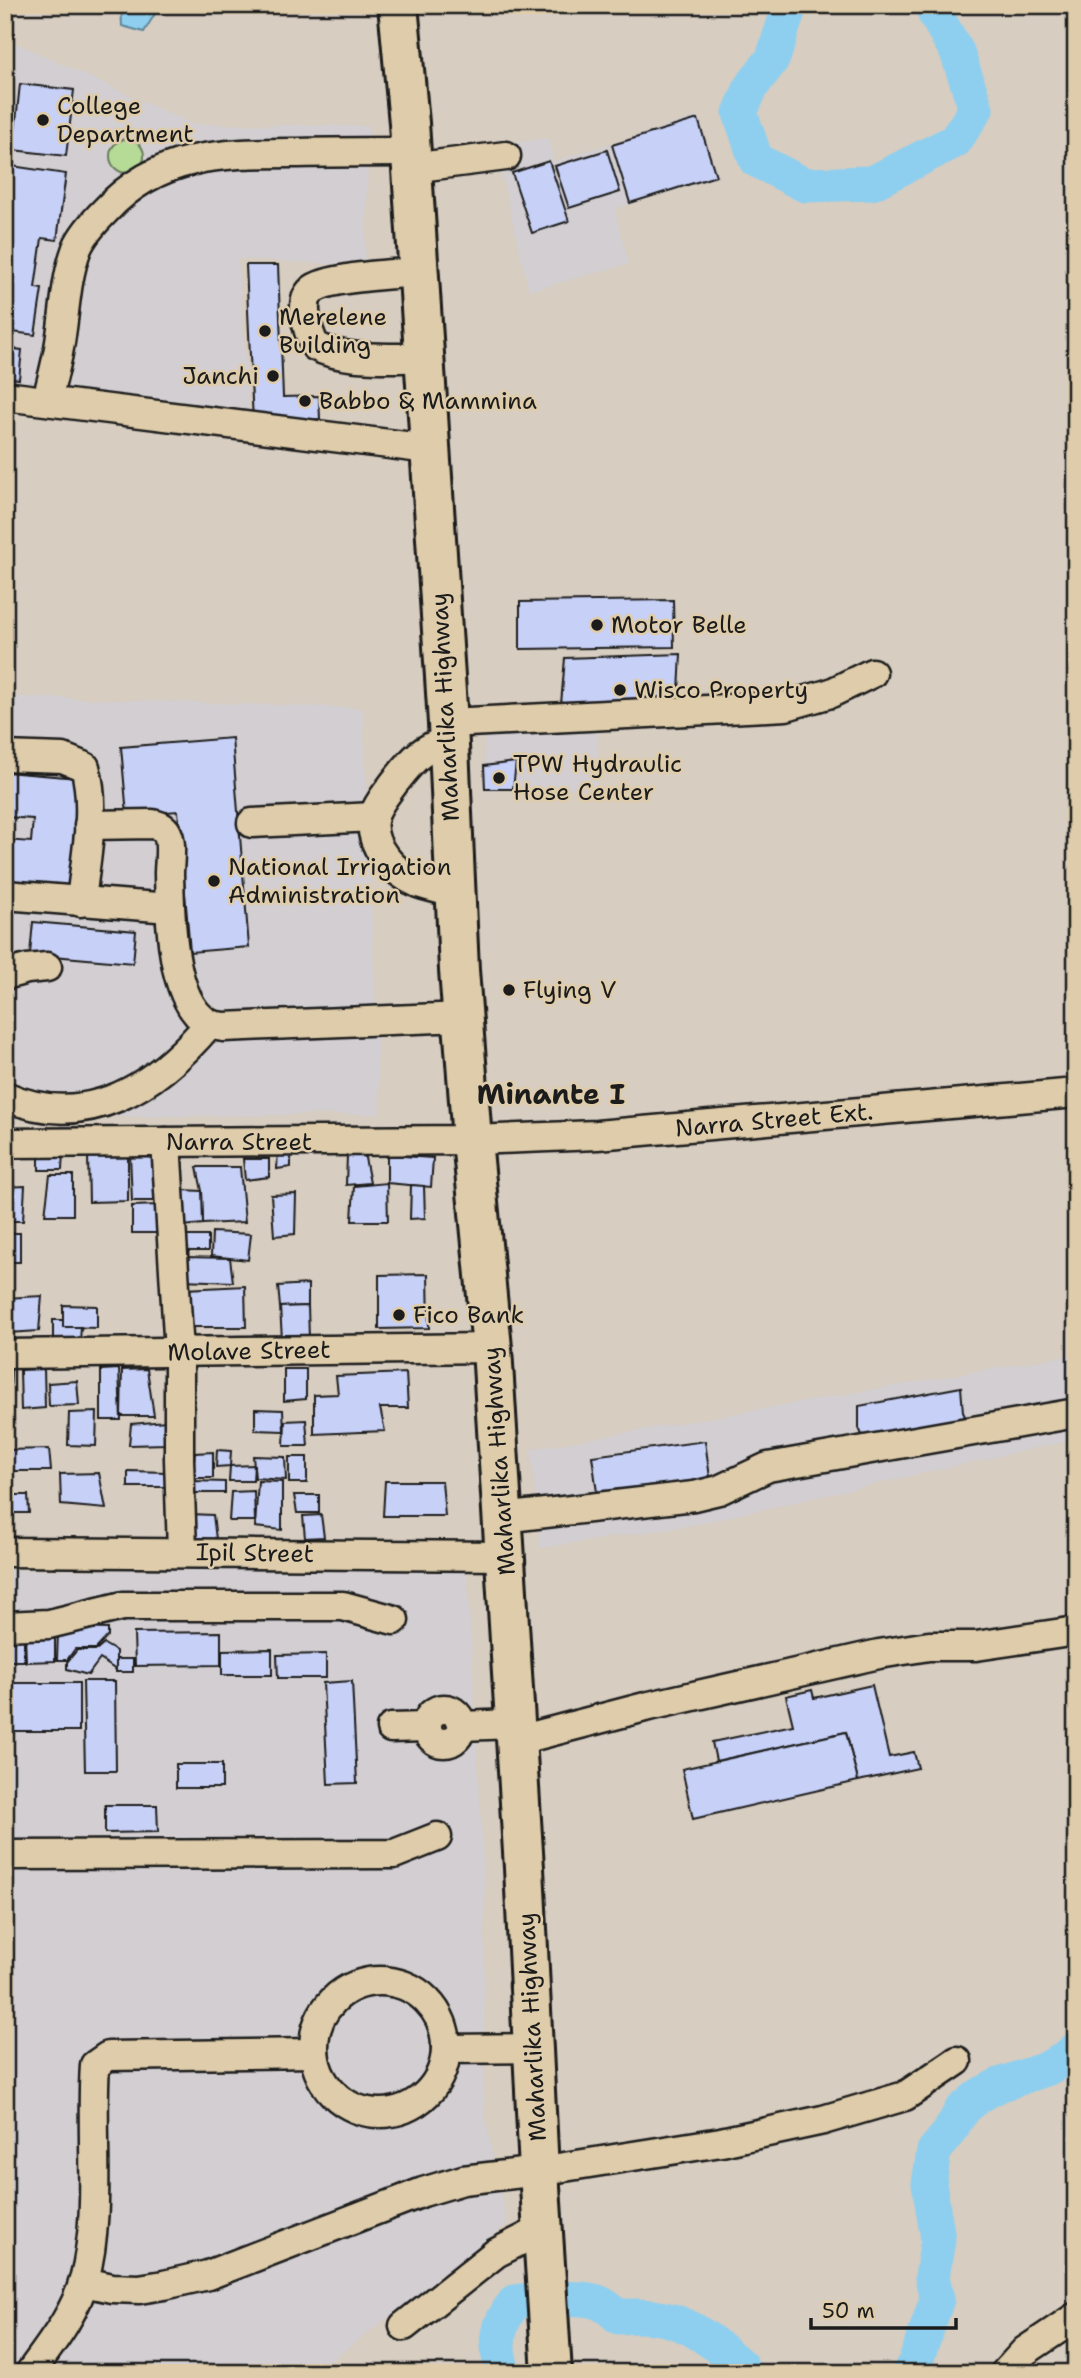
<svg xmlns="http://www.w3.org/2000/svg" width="1081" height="2378" font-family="'Shantell Sans',sans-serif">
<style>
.built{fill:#d2ced1}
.green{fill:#b5db97;stroke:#687c5a;stroke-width:2}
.water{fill:#8ecfef;stroke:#60879b;stroke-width:2}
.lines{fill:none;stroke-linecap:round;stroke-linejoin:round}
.river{stroke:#8ecfef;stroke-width:35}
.building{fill:#c7d0f7;stroke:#1c1c1c;stroke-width:2}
.minor-casing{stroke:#1c1c1c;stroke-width:33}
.highway-casing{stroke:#1c1c1c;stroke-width:44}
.minor{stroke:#deccaa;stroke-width:28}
.highway{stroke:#deccaa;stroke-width:38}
.poi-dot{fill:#1c1c1c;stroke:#deccaa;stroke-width:2.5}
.labels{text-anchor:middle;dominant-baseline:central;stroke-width:5;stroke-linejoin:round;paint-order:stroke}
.poi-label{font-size:24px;fill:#1c1c1c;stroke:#deccaa;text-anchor:start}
.street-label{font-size:24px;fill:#1c1c1c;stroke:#deccaa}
.quarter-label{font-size:28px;font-weight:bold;fill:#1c1c1c;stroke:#deccaa}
</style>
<rect width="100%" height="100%" fill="#d7cdc1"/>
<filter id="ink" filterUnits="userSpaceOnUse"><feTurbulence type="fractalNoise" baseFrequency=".0143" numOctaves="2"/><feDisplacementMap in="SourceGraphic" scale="14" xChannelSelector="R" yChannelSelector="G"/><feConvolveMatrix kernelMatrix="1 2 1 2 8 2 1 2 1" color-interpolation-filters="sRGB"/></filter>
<g filter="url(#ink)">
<g class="built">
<polygon points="5,38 192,124 369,126 365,266 238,259 250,420 5,387"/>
<polygon points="699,116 718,177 615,209 629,264 529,291 500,168 427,155 548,138 554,161"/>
<polygon points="5,696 363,708 380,1114 5,1118"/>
<polygon points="599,719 596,787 485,791 484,767 485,725"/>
<polygon points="1076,1354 1076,1439 693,1525 540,1548 531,1449"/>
<polygon points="467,1568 485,1892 484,2113 507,2224 435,2282 315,2373 5,2373 5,1570"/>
</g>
<circle class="green" cx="127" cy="156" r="17"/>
<polygon class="water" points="121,5 160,5 144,32 122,26"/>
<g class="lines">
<g class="river">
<polyline points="790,5 773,58 751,87 740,113 756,160 805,185 872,183 955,141 976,109 957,52 935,14 933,5"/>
<path d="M504 2373C493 2347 497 2323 515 2302 532 2298 584 2296 600 2303 607 2306 613 2312 619 2317 676 2311 700 2331 741 2366L744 2373"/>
<polyline points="909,2373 916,2361 937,2299 932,2277 938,2239 929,2184 934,2151 949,2133 961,2111 980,2095 999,2085 1046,2069 1063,2060 1076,2049"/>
</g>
</g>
<g class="building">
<polygon points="20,84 74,90 66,156 13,150"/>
<polygon points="698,119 716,176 630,203 612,145"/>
<polygon points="607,150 620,192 569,208 555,166"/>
<polygon points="549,161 569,221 532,233 512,173"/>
<polygon points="5,165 66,174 57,240 42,238 35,288 42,289 35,335 5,331"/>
<polygon points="246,265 278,265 283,397 319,396 320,419 253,423"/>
<polygon points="5,348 22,350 19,379 5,377"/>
<polygon points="673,600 674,647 520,649 520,602"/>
<polygon points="681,654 678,710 560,716 565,658"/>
<polygon points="232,738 249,947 190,952 178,811 127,815 121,747"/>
<polygon points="516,762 513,789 485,789 484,766"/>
<polygon points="5,772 78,778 70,886 5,881 5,840 31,842 33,819 5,817"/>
<polygon points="33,922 136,931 133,963 30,954"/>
<polygon points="39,1151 63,1151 62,1170 39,1170"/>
<polygon points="278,1151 291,1151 291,1167 277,1169"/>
<polygon points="156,1152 157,1201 132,1201 130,1154"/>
<polygon points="364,1153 370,1183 346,1185 347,1155"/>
<polygon points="128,1154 128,1201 89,1202 88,1155"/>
<polygon points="387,1155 433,1158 431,1187 387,1183"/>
<polygon points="243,1159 269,1159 269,1177 245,1180"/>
<polygon points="197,1167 240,1167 245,1222 203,1224 202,1191"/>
<polygon points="50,1175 73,1175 73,1215 45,1215"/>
<polygon points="387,1183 388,1221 352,1221 354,1186"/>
<polygon points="411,1185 424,1186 425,1218 410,1219"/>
<polygon points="25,1186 23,1221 5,1221 5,1187"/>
<polygon points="182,1190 202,1191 203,1224 183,1226"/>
<polygon points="296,1194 295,1234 274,1236 271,1195"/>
<polygon points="160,1205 160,1233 132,1233 132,1206"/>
<polygon points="212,1232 251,1234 248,1260 211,1256"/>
<rect x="5" y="1233" width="15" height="29"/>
<polygon points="179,1236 208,1236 208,1251 181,1251"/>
<polygon points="185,1257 230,1258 233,1282 183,1280"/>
<polygon points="428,1274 429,1328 379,1329 379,1275"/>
<polygon points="308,1284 308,1306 280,1307 278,1286"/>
<polygon points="245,1286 246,1327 188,1327 185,1289"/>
<polygon points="42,1296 39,1331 8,1333 5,1298"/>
<polygon points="63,1305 97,1306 97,1328 63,1327"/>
<polygon points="308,1306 309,1339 282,1339 280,1307"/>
<polygon points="53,1320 63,1320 63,1327 81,1327 80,1341 53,1341"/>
<polygon points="5,1369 11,1369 10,1394 5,1394"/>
<polygon points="44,1369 45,1408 21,1410 20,1370"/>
<polygon points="119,1369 121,1420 101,1420 101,1370"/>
<polygon points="147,1369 154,1416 121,1416 122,1370"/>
<polygon points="284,1369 306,1369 306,1399 284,1401"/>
<polygon points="406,1373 408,1408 380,1408 385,1431 314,1434 314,1395 338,1394 336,1376"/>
<polygon points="77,1381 79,1405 49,1406 48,1383"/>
<polygon points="961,1387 963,1412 971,1430 868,1449 859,1428 859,1406"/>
<polygon points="255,1409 283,1410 284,1431 255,1430"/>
<polygon points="97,1412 96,1446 68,1445 69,1413"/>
<polygon points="306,1420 308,1446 284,1446 285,1421"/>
<polygon points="166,1421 166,1444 129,1445 131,1424"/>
<polygon points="705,1441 711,1485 598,1500 592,1456"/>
<polygon points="49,1449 51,1471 5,1471 5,1450"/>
<polygon points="217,1450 231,1451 230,1466 216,1467"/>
<polygon points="213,1452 213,1478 192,1478 195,1453"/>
<polygon points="253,1456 285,1457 286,1480 255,1478"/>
<rect x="289" y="1457" width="18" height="26"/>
<polygon points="254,1465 253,1481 229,1481 230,1466"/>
<polygon points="128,1471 168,1472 169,1487 128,1487"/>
<polygon points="99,1473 106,1509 61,1505 60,1474"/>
<polygon points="193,1481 225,1482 225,1493 193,1493"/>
<polygon points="258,1481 282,1482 282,1530 255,1527"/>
<polygon points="385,1481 442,1481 445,1516 383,1516"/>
<polygon points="254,1491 255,1521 229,1521 231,1492"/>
<polygon points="5,1495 28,1495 29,1513 5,1513"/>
<polygon points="294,1495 319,1495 319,1513 297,1513"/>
<polygon points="189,1514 213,1515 216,1539 189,1540"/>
<polygon points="321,1515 324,1537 305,1538 303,1516"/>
<polygon points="73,1628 108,1629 108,1636 96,1649 75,1649 67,1660 57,1660 58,1632"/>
<polygon points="55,1630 55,1661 26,1662 25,1635"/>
<polygon points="24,1631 24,1661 5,1661 5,1635"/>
<polygon points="221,1632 221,1665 135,1666 134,1633"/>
<polygon points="104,1644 116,1651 116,1670 100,1659 88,1675 67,1669 67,1662 77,1650 97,1650"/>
<polygon points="272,1649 272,1675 222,1675 222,1650"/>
<polygon points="326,1654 326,1678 278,1678 277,1655"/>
<rect x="116" y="1659" width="17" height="13"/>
<polygon points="83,1681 115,1681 116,1771 85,1771"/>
<polygon points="352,1681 357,1783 328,1784 323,1683"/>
<rect x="5" y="1683" width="74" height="48"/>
<polygon points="872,1685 889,1757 914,1752 918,1768 858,1781 846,1732 716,1761 712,1742 793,1725 786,1696 812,1690 814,1698"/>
<polygon points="846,1732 858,1781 693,1819 682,1769"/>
<rect x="176" y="1764" width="46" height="24"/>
<polygon points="105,1805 157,1805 158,1832 105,1833"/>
</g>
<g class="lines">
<defs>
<g id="minor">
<polyline points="411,168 506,156"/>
<path d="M418 272C396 274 327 277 312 290 298 302 308 332 315 346 346 362 389 357 423 358"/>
<polyline points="5,396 429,449"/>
<path d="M47 400C51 383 56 366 59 348 65 316 65 280 77 248 83 234 95 221 106 210 159 152 226 153 298 153 336 152 373 152 411 152"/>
<polyline points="448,723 786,706 831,693 872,673"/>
<path d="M448 740C420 749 412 761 394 783 387 793 378 803 374 815 366 844 394 873 418 883 430 887 443 890 455 893"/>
<path d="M5 756 63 758 85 767C97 809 85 859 81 902"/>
<polyline points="252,823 374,817"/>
<path d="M89 825 152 824C157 825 162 826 166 831 173 841 169 862 169 874 170 913 170 1001 208 1023 213 1026 219 1026 224 1027L463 1017"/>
<polyline points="5,895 170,908"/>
<polyline points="5,975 27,969 47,967"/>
<path d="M5 1096C87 1132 157 1086 209 1024"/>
<polyline points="166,1142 179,1352 179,1459 182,1552"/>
<polyline points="5,1143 472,1140 597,1135 1076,1093"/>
<polyline points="5,1354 492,1348"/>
<polyline points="502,1518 694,1496 719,1490 768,1467 1076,1413"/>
<polyline points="5,1552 505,1556"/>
<polyline points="5,1626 49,1624 123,1606 343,1606 394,1620"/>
<circle cx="444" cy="1726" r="17"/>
<polyline points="461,1726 514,1724"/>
<polyline points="391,1728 426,1727"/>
<polyline points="515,1741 645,1707 879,1654 929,1646 976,1646 1076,1631"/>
<polyline points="5,1855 394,1854 437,1837"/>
<circle cx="380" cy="2047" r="66"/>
<polyline points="446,2049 535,2048"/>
<polyline points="84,2282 112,2288 139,2289 164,2285 208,2275 423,2192 463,2180 539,2171 721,2142 823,2120 905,2096 957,2061"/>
<polyline points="404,2326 496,2253 543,2229"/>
<path d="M30 2373C50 2345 75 2314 84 2280 102 2215 90 2133 95 2065L108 2056 314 2053"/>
<polyline points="1005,2373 1025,2351 1076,2317"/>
</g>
<polyline id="highway" points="398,5 409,123 448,723 459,970 472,1140 492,1348 524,1868 539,2171 552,2373"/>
</defs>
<use href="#minor" class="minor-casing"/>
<use href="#highway" class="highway-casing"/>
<use href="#minor" class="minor"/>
<use href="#highway" class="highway"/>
</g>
</g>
<g class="poi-dot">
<circle cx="43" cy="120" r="7"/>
<circle cx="265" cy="331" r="7"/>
<circle cx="273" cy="376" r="7"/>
<circle cx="305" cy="401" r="7"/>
<circle cx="597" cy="625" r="7"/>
<circle cx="620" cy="690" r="7"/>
<circle cx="499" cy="778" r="7"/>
<circle cx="214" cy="881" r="7"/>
<circle cx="509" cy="990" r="7"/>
<circle cx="399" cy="1315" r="7"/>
</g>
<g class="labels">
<g class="poi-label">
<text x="57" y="106">College<tspan x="57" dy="28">Department</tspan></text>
<text x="279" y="317">Merelene<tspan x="279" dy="28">Building</tspan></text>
<text x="259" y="376" text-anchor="end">Janchi</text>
<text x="319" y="401">Babbo &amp; Mammina</text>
<text x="611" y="625">Motor Belle</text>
<text x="634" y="690">Wisco Property</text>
<text x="513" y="764">TPW Hydraulic<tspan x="513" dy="28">Hose Center</tspan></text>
<text x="228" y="867">National Irrigation<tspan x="228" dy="28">Administration</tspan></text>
<text x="523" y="990">Flying V</text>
<text x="413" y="1315">Fico Bank</text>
</g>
<g class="street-label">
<text transform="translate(445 707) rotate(-93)">Maharlika Highway</text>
<text transform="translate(774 1120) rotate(-5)">Narra Street Ext.</text>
<text x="239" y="1142">Narra Street</text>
<text transform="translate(249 1351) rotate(-1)">Molave Street</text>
<text transform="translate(499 1461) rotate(-94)">Maharlika Highway</text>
<text transform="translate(255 1553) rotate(1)">Ipil Street</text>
<text transform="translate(532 2027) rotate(-93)">Maharlika Highway</text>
</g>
<g class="quarter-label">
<text x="551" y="1094">Minante I</text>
</g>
</g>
<rect width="1081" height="2378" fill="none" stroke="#deccaa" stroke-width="28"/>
<rect x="14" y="14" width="1053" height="2350" fill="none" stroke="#1c1c1c" stroke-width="2.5" filter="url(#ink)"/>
<path d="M811 2318v10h145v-10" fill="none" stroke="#1c1c1c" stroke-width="3.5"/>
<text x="822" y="2318" font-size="21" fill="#1c1c1c" stroke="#deccaa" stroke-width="5" paint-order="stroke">50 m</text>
</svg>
